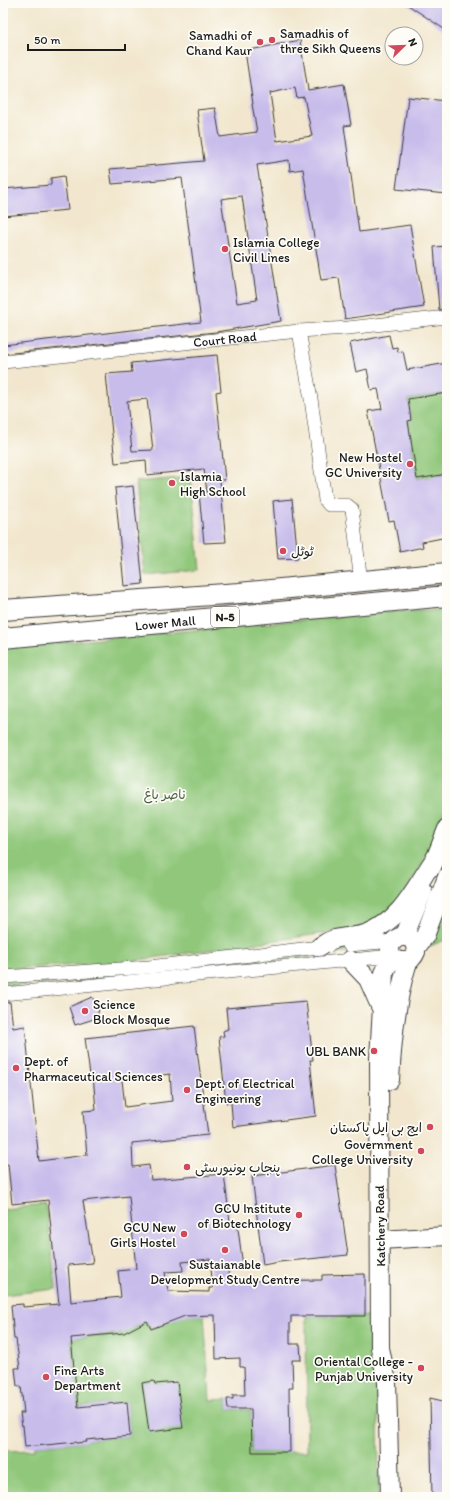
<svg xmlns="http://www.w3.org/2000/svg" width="450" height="1500" font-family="Itim,'Playpen Sans Arabic',sans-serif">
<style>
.green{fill:#90c77a;stroke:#56724b}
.building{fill:#c8bceb;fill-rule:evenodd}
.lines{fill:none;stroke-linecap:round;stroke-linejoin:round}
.street-casing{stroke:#3c3a37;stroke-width:14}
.secondary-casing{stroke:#3c3a37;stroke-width:20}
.primary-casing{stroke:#3c3a37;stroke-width:22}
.street{stroke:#fff;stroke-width:13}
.secondary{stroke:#fff;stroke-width:18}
.primary{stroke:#fff;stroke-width:20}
.poi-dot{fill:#d1495b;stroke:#fdfcf7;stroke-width:1.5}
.labels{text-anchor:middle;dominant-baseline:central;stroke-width:3.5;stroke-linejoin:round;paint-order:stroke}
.shield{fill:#fdfcf7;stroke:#605f5e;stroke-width:1}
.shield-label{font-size:12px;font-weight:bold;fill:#1c1c1c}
.poi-label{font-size:13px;fill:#1c1c1c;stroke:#fdfcf7;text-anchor:start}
.street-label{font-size:13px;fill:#1c1c1c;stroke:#fdfcf7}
.park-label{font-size:13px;fill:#4a6042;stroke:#fdfcf7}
</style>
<rect width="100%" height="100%" fill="#fdfcf7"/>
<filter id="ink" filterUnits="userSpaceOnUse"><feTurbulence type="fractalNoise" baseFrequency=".025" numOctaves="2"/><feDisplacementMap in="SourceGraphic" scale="8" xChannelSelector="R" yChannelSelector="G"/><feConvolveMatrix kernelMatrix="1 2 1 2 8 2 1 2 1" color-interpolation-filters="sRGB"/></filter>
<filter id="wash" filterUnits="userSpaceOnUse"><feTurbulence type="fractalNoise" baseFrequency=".012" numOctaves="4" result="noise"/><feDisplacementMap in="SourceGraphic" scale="16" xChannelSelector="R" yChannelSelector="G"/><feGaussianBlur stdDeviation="0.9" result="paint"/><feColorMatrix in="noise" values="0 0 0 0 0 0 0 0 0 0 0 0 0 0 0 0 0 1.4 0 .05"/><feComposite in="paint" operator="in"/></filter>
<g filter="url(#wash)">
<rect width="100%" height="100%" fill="#f2e7ce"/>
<g class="green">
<polygon points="442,394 447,422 447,474 438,475 438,477 431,479 428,477 417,479 408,421 411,420 408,399"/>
<polygon points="191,477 200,570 145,575 136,482"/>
<polygon points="408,610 447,610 447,804 428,854 390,918 375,926 118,963 3,969 3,648"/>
<polygon points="447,889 447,939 423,949"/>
<polygon points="378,944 382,948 172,973 3,987 3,981 173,968"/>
<polygon points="46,1205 56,1289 3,1295 3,1209"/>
<polygon points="204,1315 210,1400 227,1399 228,1409 251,1409 252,1452 307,1451 306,1316 377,1316 379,1497 3,1497 3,1453 6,1451 35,1450 35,1446 76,1442 77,1443 86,1442 86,1440 130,1436 127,1402 78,1407 71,1338 120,1334 131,1321 134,1328 147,1321 151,1329 179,1316"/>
</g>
<g id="blocks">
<g class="building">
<polygon points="405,3 447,3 447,31"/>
<path d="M300 40 308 90 344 84 351 125 344 126 359 232 410 225 424 307 345 319 339 278 321 280 303 169 290 171 289 160 257 165 281 321 216 332 3 354V345L201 322 182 178 112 184 110 169 204 161 197 110 215 108 220 137 257 132 252 104H253L245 51ZM295 88 297 98 304 97 312 136 277 141 270 93ZM242 196 257 300 237 303 221 199Z"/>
<polygon points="408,97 447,101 447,194 396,189"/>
<polygon points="64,176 68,210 3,216 3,189 51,185 51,178"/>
<polygon points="447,246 447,309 439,310 434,247"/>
<polygon points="389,335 392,348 397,347 398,352 403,351 407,370 447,363 447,393 408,399 411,420 408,421 417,479 447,474 447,537 422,542 423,547 400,552 394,520 389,521 368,411 382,409 378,389 371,390 367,369 356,372 350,343"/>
<path d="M217 355 221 391 216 392 225 480H220L226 542 204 543 199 493 207 492 204 469 147 475 146 460 115 463 106 374 132 372 131 363ZM147 399 153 450 132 451 127 401Z"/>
<polygon points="133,486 143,584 124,586 115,488"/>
<polygon points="292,499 298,558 278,559 273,501"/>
<polygon points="92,997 99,1008 97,1018 75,1025 69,1007"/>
<polygon points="306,1001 313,1060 310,1060 316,1116 233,1127 231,1103 226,1103 219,1037 224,1036 223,1031 228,1029 226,1008"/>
<path d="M10 1002 13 1028 25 1026 39 1161 87 1155 83 1111 96 1110 93 1075H90L85 1038 194 1026 208 1135 132 1143 133 1167 149 1165 151 1180 224 1174 230 1222 237 1221 243 1267 228 1270 229 1281 322 1280V1275L365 1274V1316H291V1323H290V1344H300L301 1360H292L293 1388H289L290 1452H252L251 1409H228L227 1399H233V1395H245L244 1367H240V1358L216 1359 215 1315 185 1316 151 1329 147 1321 124 1333 71 1338 78 1407 127 1402 130 1436 86 1440 87 1442 76 1443V1442L25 1447 23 1425 22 1426 20 1413H24L21 1386H17L15 1368H20L16 1339H14L11 1305 23 1304V1307L59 1304 48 1200 12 1204 8 1164H3V1124H5L3 1108V1003ZM170 1074 172 1101 125 1107 122 1080ZM129 1196 136 1269 118 1271 121 1297 71 1302 68 1265 93 1263 83 1201ZM210 1259 213 1288H209V1292L168 1291 165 1272 183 1271 182 1262Z"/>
<polygon points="335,1165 348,1255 279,1262 263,1265 252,1176"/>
<polygon points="154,1381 155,1384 177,1382 183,1428 149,1432 142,1383"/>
<polygon points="430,1398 447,1402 447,1497 432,1497"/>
</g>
</g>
</g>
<g filter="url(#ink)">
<use href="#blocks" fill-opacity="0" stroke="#3c3a37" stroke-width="1"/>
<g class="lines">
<defs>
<g id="street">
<polyline points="299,331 311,399 325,500 329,505 347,505 352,509 361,582"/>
<path id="s1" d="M3 362 299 331 348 328 447 317"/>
<polyline points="349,945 393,941"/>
<polyline points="3,977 149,967 328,946"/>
<polyline points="3,994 392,956"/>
</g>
<g id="secondary">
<polyline points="432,867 447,829"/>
<polyline points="404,937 423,891"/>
<path d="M319 947C324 944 329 940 335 939 346 936 358 937 368 933 403 919 416 885 436 857"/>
<polyline points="416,948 425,936 447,877"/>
<polyline points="350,960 368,979 380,1006"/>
<path d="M390 1080C392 1043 396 1000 407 965 409 960 414 958 416 952 416 949 415 946 414 943 405 925 376 948 398 961H408"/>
<polyline points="380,1240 447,1236"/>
<polyline points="390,1497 387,1382 380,1348 379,1058 384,973 392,957"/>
</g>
<g id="primary">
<polyline points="3,610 239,593 447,573"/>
<path id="s2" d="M3 638 447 596"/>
</g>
</defs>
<use href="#street" class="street-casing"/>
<use href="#secondary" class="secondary-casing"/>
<use href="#primary" class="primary-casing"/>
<use href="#street" class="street"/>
<use href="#secondary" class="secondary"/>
<use href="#primary" class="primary"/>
</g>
</g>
<g class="poi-dot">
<circle cx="272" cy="40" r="4"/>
<circle cx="260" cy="42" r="4"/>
<circle cx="225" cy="249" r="4"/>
<circle cx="410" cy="464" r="4"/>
<circle cx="172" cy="483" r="4"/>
<circle cx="283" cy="551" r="4"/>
<circle cx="85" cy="1011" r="4"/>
<circle cx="374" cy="1051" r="4"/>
<circle cx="16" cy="1068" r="4"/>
<circle cx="187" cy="1090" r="4"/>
<circle cx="430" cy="1127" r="4"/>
<circle cx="421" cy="1151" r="4"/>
<circle cx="187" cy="1167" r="4"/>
<circle cx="299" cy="1215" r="4"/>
<circle cx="184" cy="1234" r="4"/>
<circle cx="225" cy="1250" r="4"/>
<circle cx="421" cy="1368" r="4"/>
<circle cx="46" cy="1377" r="4"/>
</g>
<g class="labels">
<rect class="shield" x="211" y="607" width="28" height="20" rx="3"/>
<g class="shield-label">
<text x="225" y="617">N-5</text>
</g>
<g class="poi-label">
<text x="280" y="33">Samadhis of<tspan x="280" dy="15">three Sikh Queens</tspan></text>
<text x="252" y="35" text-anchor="end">Samadhi of<tspan x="252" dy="15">Chand Kaur</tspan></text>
<text x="233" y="242">Islamia College<tspan x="233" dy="15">Civil Lines</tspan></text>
<text x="402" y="457" text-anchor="end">New Hostel<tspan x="402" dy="15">GC University</tspan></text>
<text x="180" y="476">Islamia<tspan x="180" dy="15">High School</tspan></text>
<text x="291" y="551">ٹوٹل</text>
<text x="93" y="1004">Science<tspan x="93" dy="15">Block Mosque</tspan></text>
<text x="366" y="1051" text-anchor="end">UBL BANK</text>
<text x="24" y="1061">Dept. of<tspan x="24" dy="15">Pharmaceutical Sciences</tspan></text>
<text x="195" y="1083">Dept. of Electrical<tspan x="195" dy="15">Engineering</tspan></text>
<text x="422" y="1127" text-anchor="end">ایچ بی ایل پاکستان</text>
<text x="413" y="1144" text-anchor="end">Government<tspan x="413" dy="15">College University</tspan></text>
<text x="195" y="1167">پنجاب یونیورسٹی</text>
<text x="291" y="1208" text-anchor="end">GCU Institute<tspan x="291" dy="15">of Biotechnology</tspan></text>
<text x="176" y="1227" text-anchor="end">GCU New<tspan x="176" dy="15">Girls Hostel</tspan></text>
<text x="225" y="1264" text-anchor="middle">Sustaianable<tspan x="225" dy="15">Development Study Centre</tspan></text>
<text x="413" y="1361" text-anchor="end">Oriental College -<tspan x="413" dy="15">Punjab University</tspan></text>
<text x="54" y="1370">Fine Arts<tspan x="54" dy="15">Department</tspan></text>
</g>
<g class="street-label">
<text stroke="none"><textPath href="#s1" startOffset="223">Court Road</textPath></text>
<text stroke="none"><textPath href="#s2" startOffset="163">Lower Mall</textPath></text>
<text transform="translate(380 1226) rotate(-91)">Katchery Road</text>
</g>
<g class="park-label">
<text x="165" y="794">ناصر باغ</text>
</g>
</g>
<rect width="450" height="1500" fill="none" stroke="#fdfcf7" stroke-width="16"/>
<g transform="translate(404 46) rotate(67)"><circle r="19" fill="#fdfcf7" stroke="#a3a29f"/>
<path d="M0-3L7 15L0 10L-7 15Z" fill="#d1495b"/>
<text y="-6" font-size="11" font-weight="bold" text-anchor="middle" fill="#1c1c1c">N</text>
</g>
<path d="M28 44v6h97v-6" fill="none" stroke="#1c1c1c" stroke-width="2"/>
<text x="34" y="44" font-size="12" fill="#1c1c1c" stroke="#fdfcf7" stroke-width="3" paint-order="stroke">50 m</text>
</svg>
